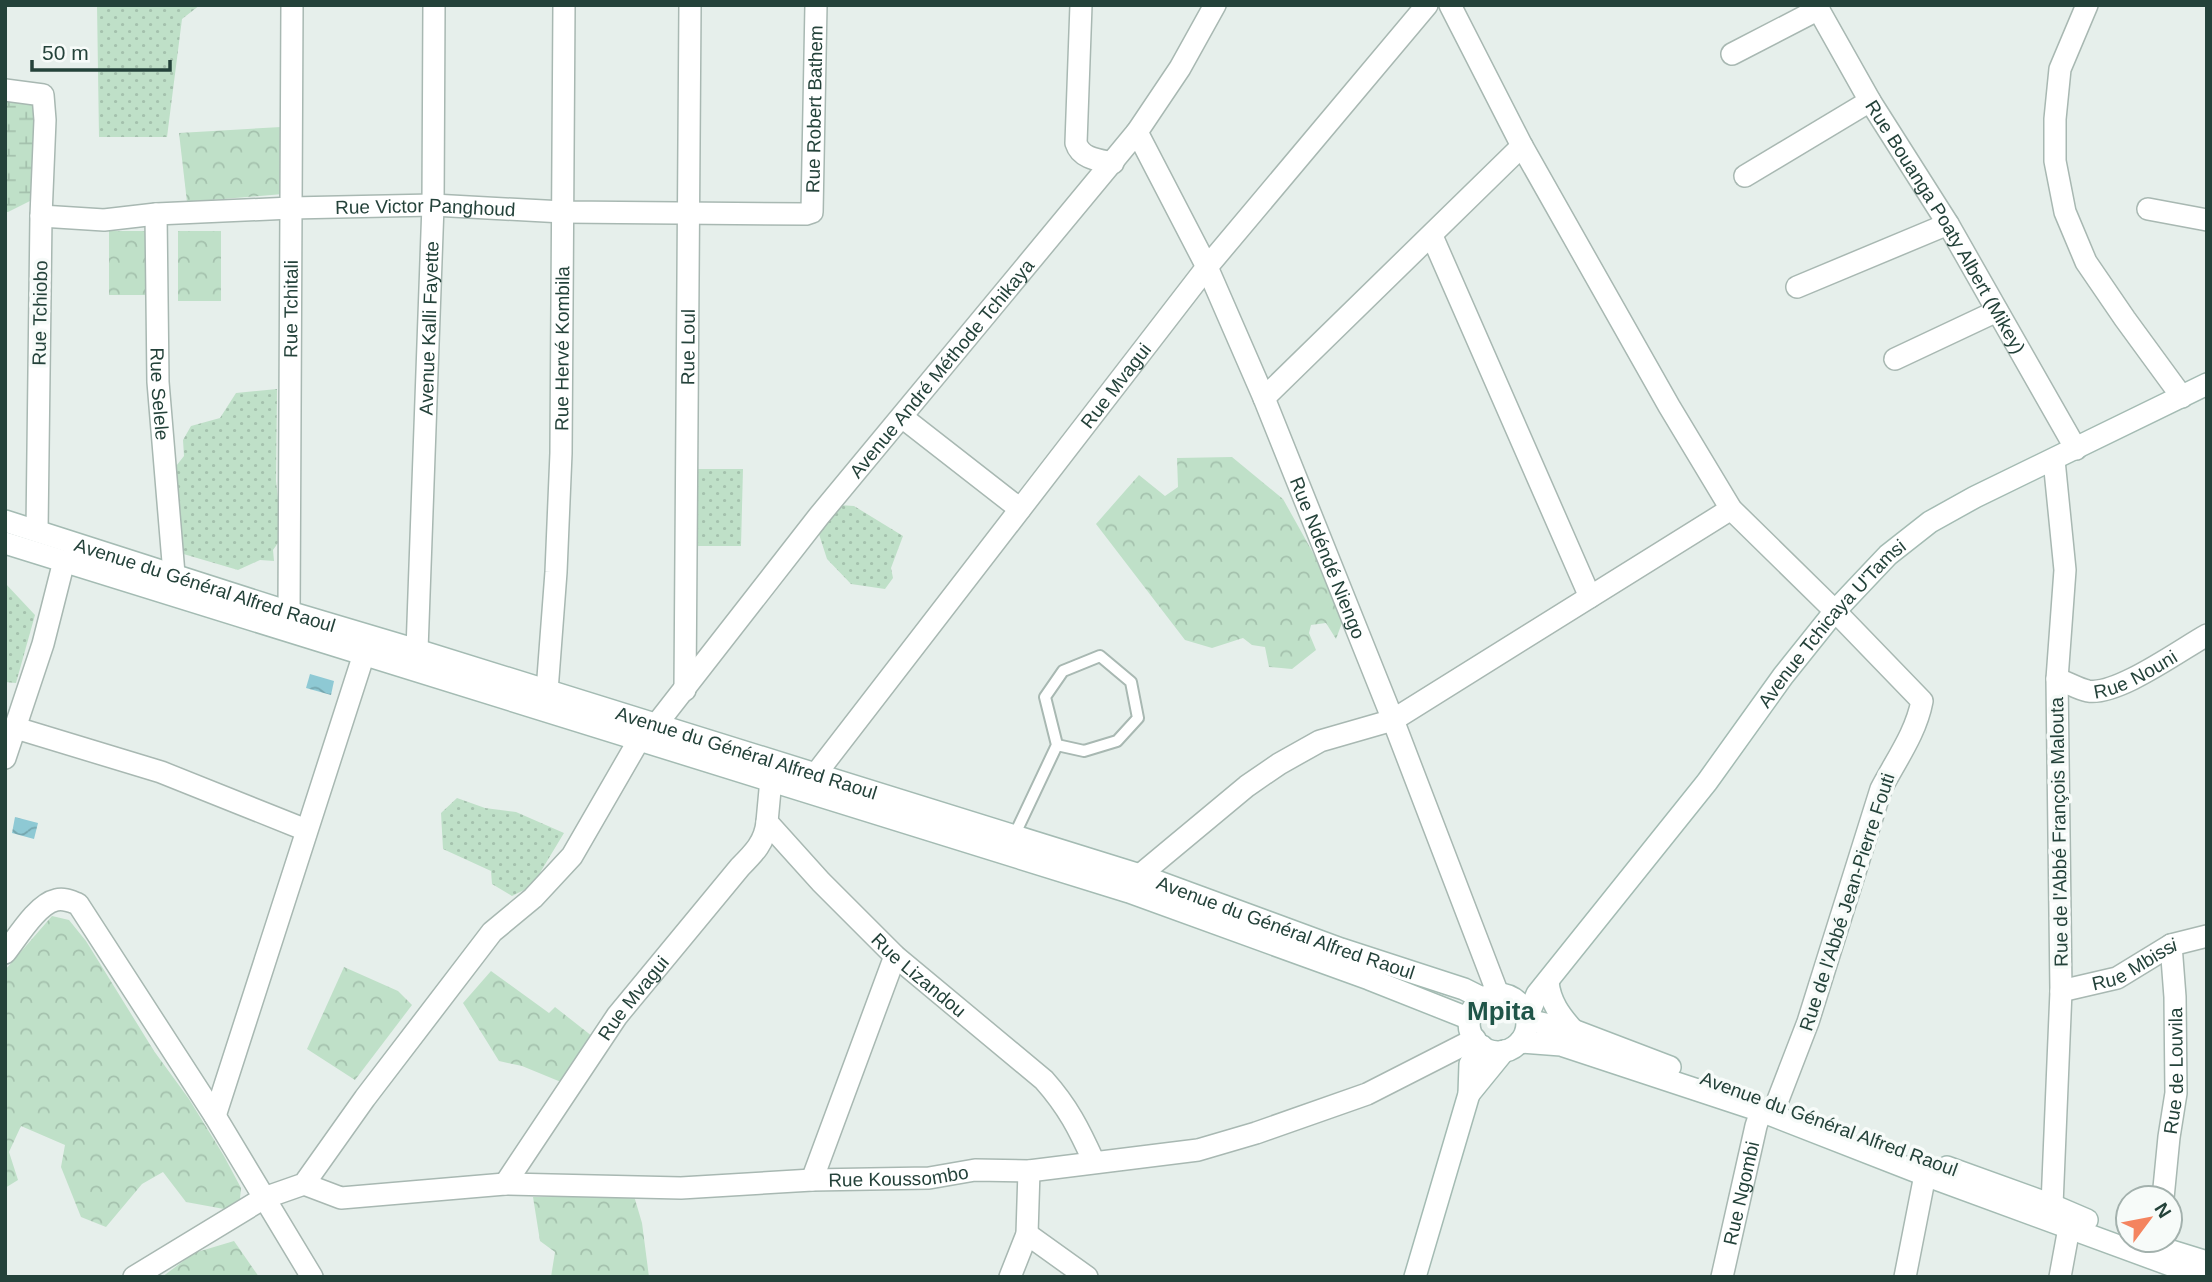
<svg xmlns="http://www.w3.org/2000/svg" width="2212" height="1282" font-family="Arial,sans-serif">
<style>
.grass{fill:url(#grass-dots)}
.forest{fill:url(#forest-crowns)}
.wetland{fill:url(#wetland-marsh)}
.water{fill:url(#water-waves)}
.lines{fill:none;stroke-linecap:round;stroke-linejoin:round}
.lane-casing{stroke:#a8b8b2;stroke-width:14}
.street-casing{stroke:#a8b8b2;stroke-width:24}
.secondary-casing{stroke:#a4bbb3;stroke-width:24}
.lane{stroke:#fff;stroke-width:10}
.street{stroke:#fff;stroke-width:21}
.secondary{stroke:#fff;stroke-width:21}
.labels{text-anchor:middle;dominant-baseline:central;stroke-width:7;stroke-linejoin:round;paint-order:stroke}
.street-label{font-size:19px;fill:#24423a;stroke:#f7fbf9}
.district-label{font-size:26px;font-weight:bold;fill:#1f5548;stroke:#f7fbf9}
</style>
<defs>
<pattern id="grass-dots" width="8" height="8" patternUnits="userSpaceOnUse" patternTransform="scale(1.75)"><rect width="8" height="8" fill="#bfe0c8"/><path d="M2 2h.1M6 6h.1" fill="none" stroke="#a4c1ad" stroke-width="1.8" stroke-linecap="round"/></pattern>
<pattern id="forest-crowns" width="20" height="18" patternUnits="userSpaceOnUse" patternTransform="scale(1.75)"><rect width="20" height="18" fill="#bfe0c8"/><path d="M2 6a3 3 0 1 1 6 0M12 15a3 3 0 1 1 6 0" fill="none" stroke="#a4c1ad"/></pattern>
<pattern id="wetland-marsh" width="20" height="14" patternUnits="userSpaceOnUse" patternTransform="scale(1.75)"><rect width="20" height="14" fill="#bfe0c8"/><path d="M1 5h8M5 5V1M11 12h8M15 12V8" fill="none" stroke="#a4c1ad"/></pattern>
<pattern id="water-waves" width="16" height="10" patternUnits="userSpaceOnUse" patternTransform="scale(1.75)"><rect width="16" height="10" fill="#8ec9d4"/><path d="M0 5q4-4 8 0t8 0" fill="none" stroke="#74a5ad"/></pattern>
</defs>
<rect width="100%" height="100%" fill="#e6efeb"/>
<g class="grass">
<polygon points="97,5 200,5 182,19 167,137 99,137"/>
<polygon points="277,389 276,481 283,543 278,543 273,550 274,561 260,560 238,570 180,553 169,475 184,456 183,440 191,426 220,418 236,393"/>
<polygon points="698,469 743,469 741,546 692,546"/>
<polygon points="839,505 854,506 903,536 891,568 893,578 885,589 851,584 827,559 817,528"/>
<polygon points="5,583 35,615 16,683 5,682"/>
<polygon points="457,798 485,808 516,812 564,833 532,886 512,896 492,884 491,871 443,849 441,813"/>
</g>
<g class="forest">
<polygon points="281,127 283,194 187,202 179,133"/>
<rect x="109" y="231" width="37" height="64"/>
<rect x="178" y="231" width="43" height="70"/>
<polygon points="1232,457 1283,499 1346,612 1336,639 1326,623 1311,625 1309,633 1316,650 1292,669 1269,667 1265,647 1252,645 1243,638 1212,648 1185,640 1096,524 1139,475 1165,496 1178,487 1177,458"/>
<polygon points="52,916 69,920 86,941 154,1051 189,1099 224,1156 241,1188 240,1199 224,1209 186,1202 163,1172 142,1184 106,1227 81,1217 61,1167 65,1145 21,1126 9,1152 18,1180 5,1188 5,970"/>
<polygon points="344,967 398,991 412,1005 355,1080 307,1049"/>
<polygon points="491,971 549,1013 555,1007 597,1040 561,1082 522,1066 499,1061 463,1003"/>
<polygon points="634,1196 642,1223 649,1277 551,1277 555,1252 540,1241 533,1197"/>
<polygon points="234,1241 259,1277 162,1277 194,1253"/>
</g>
<polygon class="wetland" points="5,99 33,104 40,126 36,198 8,212 5,212"/>
<g class="water">
<polygon points="310,674 334,681 331,695 306,688"/>
<polygon points="15,817 38,823 34,839 12,833"/>
</g>
<g class="lines">
<defs>
<polyline id="lane" points="1014,836 1057,745 1045,697 1063,671 1100,656 1131,682 1138,718 1117,741 1084,751 1057,745"/>
<g id="street">
<path d="M1081 5 1076 143C1081 159 1099 160 1113 163"/>
<path d="M1450 5 1522 146 1669 406 1731 509 1835 611 1922 701C1916 733 1896 760 1881 789L1808 1022 1776 1105"/>
<path id="s1" d="M1816 5 1870 101 1948 224 2076 449"/>
<polyline points="2087,5 2060,69 2055,119 2055,161 2065,212 2086,262 2125,319 2182,397"/>
<polyline points="1732,54 1819,9"/>
<polyline points="5,90 43,95 45,120 41,216 37,530"/>
<path id="s2" d="M1137 132 1207 267 1264 398 1393 720 1498 994"/>
<polyline points="1745,176 1870,101"/>
<polyline points="2148,209 2207,220"/>
<path id="s3" d="M156 214 158 382 174 574"/>
<path id="s4" d="M41 216 104 220 156 214 291 208 433 205 563 212 806 214 812 212 816 5"/>
<polyline points="1432,236 1590,597"/>
<polyline points="1797,287 1948,224"/>
<polyline points="1895,359 1997,311"/>
<polyline points="1264,398 1522,146"/>
<polyline points="902,417 1020,509"/>
<path id="s5" d="M289 612 292 5"/>
<path id="s6" d="M417 650 433 205 434 5"/>
<path id="s7" d="M2057 679C2067 682 2078 689 2088 691 2117 696 2180 650 2207 635"/>
<path id="s8" d="M685 690 690 5"/>
<path id="s9" d="M547 691 556 572 561 453 564 5"/>
<path id="s10" d="M656 725 819 516 1137 132 1180 68 1215 5"/>
<polyline points="16,728 161,772 306,830"/>
<polyline points="5,758 43,644 64,561"/>
<path id="s11" d="M815 775 1207 267 1427 5"/>
<path id="s12" d="M771 779 767 822 821 882 895 956 1044 1080C1068 1107 1079 1129 1094 1162"/>
<polyline points="1140,875 1247,786 1279,764 1320,741 1393,720 1731,509"/>
<path d="M5 953C17 938 37 904 56 900 64 898 70 901 78 904L215 1116 312 1277"/>
<path id="s13" d="M2061 991 2117 978 2171 945 2207 936"/>
<polyline points="215,1116 364,654"/>
<polyline points="812,1180 895,956"/>
<path id="s14" d="M304 1184 341 1198 505 1184 681 1188 812 1180 929 1178 975 1170 1029 1171 1198 1150 1256 1133 1367 1094 1475 1039"/>
<path id="s15" d="M505 1184 617 1016 740 867C754 853 765 842 767 822"/>
<path id="s16" d="M2163 1198 2169 1137 2176 1093 2175 997 2171 945"/>
<polyline points="2052,1205 2061,991 2057,679 2065,570 2054,460"/>
<polyline points="1027,1234 1087,1277"/>
<polyline points="134,1277 264,1198 304,1184 365,1098 492,932 533,898 572,856 639,740"/>
<polyline points="1010,1277 1027,1234 1029,1171"/>
<path id="s17" d="M1722 1277 1756 1126 1761 1111"/>
<polyline points="1905,1277 1925,1175"/>
<polyline points="2060,1277 2069,1228"/>
</g>
<g id="secondary">
<path id="s18" d="M5 521 289 612 417 650 1140 875 1341 949 1464 989 1482 998"/>
<polyline points="5,543 1129,892 1369,979 1470,1019"/>
<path d="M1548 982C1550 1002 1560 1015 1573 1030"/>
<circle cx="1498" cy="1023" r="29"/>
<path id="s19" d="M1527 1018 1537 994 1707 782 1783 676 1835 611 1888 555 1930 522 1975 497 2207 384"/>
<polyline points="1527,1020 1573,1030 1670,1067"/>
<polyline points="1520,1042 1561,1045 1761,1111 1925,1175 2203,1277"/>
<polyline points="1469,1094 1504,1051"/>
<polyline points="1947,1167 2052,1205 2087,1220"/>
<polyline points="2152,1245 2207,1262"/>
<polyline points="1415,1277 1469,1094 1470,1064 1482,1046"/>
</g>
</defs>
<use href="#lane" class="lane-casing"/>
<use href="#street" class="street-casing"/>
<use href="#secondary" class="secondary-casing"/>
<use href="#lane" class="lane"/>
<use href="#street" class="street"/>
<use href="#secondary" class="secondary"/>
</g>
<g class="labels">
<g class="street-label">
<text stroke="none"><textPath href="#s4" startOffset="875">Rue Robert Bathem</textPath></text>
<text stroke="none"><textPath href="#s4" startOffset="385">Rue Victor Panghoud</textPath></text>
<text stroke="none"><textPath href="#s1" startOffset="257">Rue Bouanga Poaty Albert (Mikey)</textPath></text>
<text stroke="none"><textPath href="#s5" startOffset="303">Rue Tchitali</textPath></text>
<text transform="translate(40 313) rotate(-89)">Rue Tchiobo</text>
<text stroke="none"><textPath href="#s6" startOffset="322">Avenue Kalli Fayette</textPath></text>
<text stroke="none"><textPath href="#s9" startOffset="343">Rue Hervé Kombila</textPath></text>
<text stroke="none"><textPath href="#s8" startOffset="343">Rue Loul</textPath></text>
<text stroke="none"><textPath href="#s10" startOffset="457">Avenue André Méthode Tchikaya</textPath></text>
<text stroke="none"><textPath href="#s11" startOffset="492">Rue Mvagui</textPath></text>
<text stroke="none"><textPath href="#s3" startOffset="180">Rue Selele</textPath></text>
<text stroke="none"><textPath href="#s2" startOffset="467">Rue Ndéndé Niengo</textPath></text>
<text stroke="none"><textPath href="#s18" startOffset="210">Avenue du Général Alfred Raoul</textPath></text>
<text stroke="none"><textPath href="#s19" startOffset="500">Avenue Tchicaya U'Tamsi</textPath></text>
<text stroke="none"><textPath href="#s7" startOffset="84">Rue Nouni</textPath></text>
<text stroke="none"><textPath href="#s18" startOffset="777">Avenue du Général Alfred Raoul</textPath></text>
<text transform="translate(2059 832) rotate(-91)">Rue de l'Abbé François Malouta</text>
<text transform="translate(1847 902) rotate(-72)">Rue de l'Abbé Jean-Pierre Fouti</text>
<text stroke="none"><textPath href="#s18" startOffset="1344">Avenue du Général Alfred Raoul</textPath></text>
<text stroke="none"><textPath href="#s13" startOffset="79">Rue Mbissi</textPath></text>
<text stroke="none"><textPath href="#s12" startOffset="259">Rue Lizandou</textPath></text>
<text stroke="none"><textPath href="#s15" startOffset="226">Rue Mvagui</textPath></text>
<text stroke="none"><textPath href="#s16" startOffset="128">Rue de Louvila</textPath></text>
<text transform="translate(1829 1124) rotate(20)">Avenue du Général Alfred Raoul</text>
<text stroke="none"><textPath href="#s14" startOffset="598">Rue Koussombo</textPath></text>
<text stroke="none"><textPath href="#s17" startOffset="86">Rue Ngombi</textPath></text>
</g>
<g class="district-label">
<text x="1501" y="1011">Mpita</text>
</g>
</g>
<rect width="2212" height="1282" fill="none" stroke="#24423a" stroke-width="14"/>
<g transform="translate(2149 1219) rotate(58)"><circle r="33" fill="#f7fbf9" stroke="#a3b1ad" stroke-width="2"/>
<path d="M0-5L12 26L0 18L-12 26Z" fill="#f4845f"/>
<text y="-10" font-size="19" font-weight="bold" text-anchor="middle" fill="#24423a">N</text>
</g>
<path d="M32 60v10h138v-10" fill="none" stroke="#24423a" stroke-width="3.5"/>
<text x="42" y="60" font-size="21" fill="#24423a" stroke="#f7fbf9" stroke-width="5" paint-order="stroke">50 m</text>
</svg>
